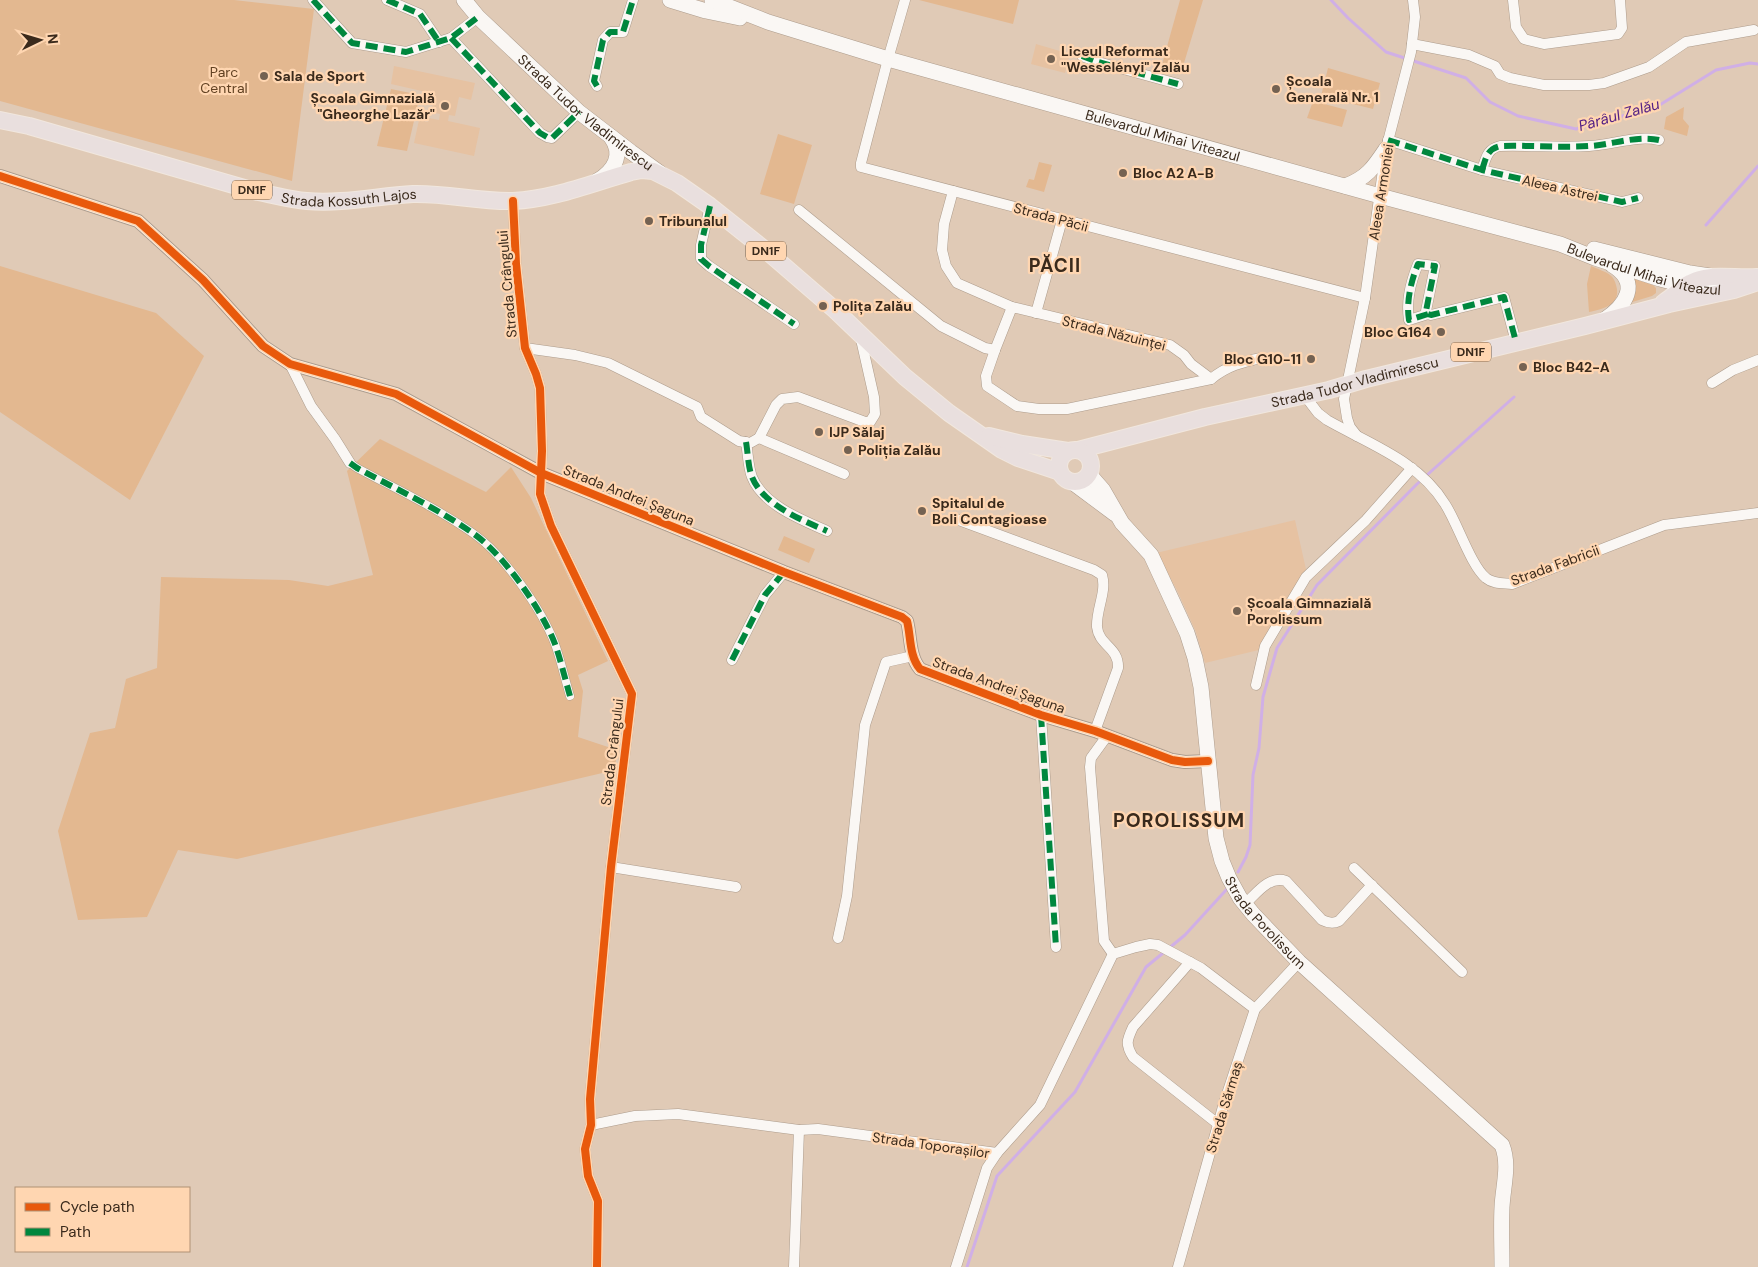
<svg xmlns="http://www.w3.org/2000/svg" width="1758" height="1267" font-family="'DM Sans',sans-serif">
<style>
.built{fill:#e6c2a2}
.green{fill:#e3b890}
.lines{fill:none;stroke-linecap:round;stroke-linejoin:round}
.stream{stroke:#d0afe6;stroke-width:3}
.pedestrian-casing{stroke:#ad9c8c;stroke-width:9}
.minor-casing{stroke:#ad9c8c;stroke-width:11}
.tertiary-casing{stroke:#ad9c8c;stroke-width:14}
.secondary-casing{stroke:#ad9c8c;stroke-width:16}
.primary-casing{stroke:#f1e7de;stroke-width:18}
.pedestrian{stroke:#faf7f4;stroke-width:8}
.minor{stroke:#faf7f4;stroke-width:10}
.tertiary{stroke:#faf7f4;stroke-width:12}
.secondary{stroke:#faf7f4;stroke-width:15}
.primary{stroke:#e9dfde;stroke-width:16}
.quiet{stroke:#00873e;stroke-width:6;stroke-dasharray:12 6;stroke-linecap:butt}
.cycleway-casing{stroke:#ffd6b1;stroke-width:11}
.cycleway{stroke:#e8590c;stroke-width:8}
.poi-dot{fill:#746252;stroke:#ffd6b1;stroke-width:2}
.labels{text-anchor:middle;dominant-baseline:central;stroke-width:4.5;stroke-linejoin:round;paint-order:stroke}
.shield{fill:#ffd6b1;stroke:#755e49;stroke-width:1}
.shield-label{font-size:12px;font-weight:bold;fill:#3a2a1c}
.poi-label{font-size:14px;font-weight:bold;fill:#3a2a1c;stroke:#ffd6b1;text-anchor:start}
.park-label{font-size:14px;fill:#624223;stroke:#ffd6b1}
.street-label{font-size:14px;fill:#3a2a1c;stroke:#ffd6b1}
.water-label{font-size:15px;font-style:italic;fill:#542085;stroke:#ffd6b1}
.district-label{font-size:19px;font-weight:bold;letter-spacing:1px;fill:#3a2a1c;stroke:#ffd6b1}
</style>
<rect width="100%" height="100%" fill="#e0cab6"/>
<g class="built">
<polygon points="1036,44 1070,54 1065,73 1031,64"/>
<polygon points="394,66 475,83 471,100 459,97 455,116 449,115 448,121 480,128 474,156 414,143 419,120 428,122 429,118 439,120 440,114 431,112 435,94 391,84"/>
<polygon points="1295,520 1307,574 1267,648 1205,663 1196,632 1177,590 1156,553"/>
</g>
<g class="green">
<polygon points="0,0 234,0 314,9 292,181 0,101"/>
<polygon points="919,0 1019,0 1013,24"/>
<polygon points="1180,0 1203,0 1181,73 1161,68"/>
<polygon points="1328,68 1380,83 1373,109 1321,96"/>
<polygon points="391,89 420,95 407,151 377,146"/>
<polygon points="1313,101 1347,110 1342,127 1307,118"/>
<polygon points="1684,107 1683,119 1689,126 1687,136 1664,129 1666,117"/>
<polygon points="778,134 812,145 794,204 760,194"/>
<polygon points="1039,162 1052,165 1044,192 1026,187 1029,179 1034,180"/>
<polygon points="0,266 156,313 204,356 130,500 0,412"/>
<path d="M1591 266C1597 269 1605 271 1610 275 1613 277 1615 281 1616 285 1622 304 1604 309 1589 312L1587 284Z"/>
<polygon points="1629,277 1653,285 1656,288 1656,293 1652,296 1629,303"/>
<polygon points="380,439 486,492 511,467 531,498 608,661 578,675 583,691 578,737 617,750 615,770 237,859 178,850 147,917 78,920 58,831 90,733 115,728 126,679 157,668 161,577 289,580 328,586 373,575 347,471"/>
<polygon points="784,536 815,549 809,563 778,550"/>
</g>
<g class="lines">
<g class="stream">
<polyline points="1331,0 1348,18 1386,52 1466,78 1490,102 1518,116 1576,129 1658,106 1716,70 1750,63 1758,64"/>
<polyline points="1706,225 1758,166"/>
<polyline points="1238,872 1246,857 1250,845 1253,775 1259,748 1263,697 1277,648 1317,585 1417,484 1514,397"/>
<polyline points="967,1267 997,1176 1075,1092 1146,967 1185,935 1227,889"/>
</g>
<defs>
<path id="pedestrian" d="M350 463 357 468C396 489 437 508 474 534 504 555 542 610 555 644 561 661 565 679 570 696"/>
<g id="minor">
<polyline points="313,0 352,43 406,52 451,38 478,17"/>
<polyline points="387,0 420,14 439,42"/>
<polyline points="905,0 888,59 861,163 861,167 1365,298"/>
<polyline points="1513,0 1516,27 1524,39 1544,44 1618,34 1622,28 1620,0"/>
<polyline points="451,38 540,133 547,137 552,138 579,112"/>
<polyline points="1412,44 1469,55 1495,66 1500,74 1510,78 1544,85 1589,85 1604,83 1649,67 1686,42 1754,30"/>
<polyline points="1082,56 1098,62 1178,84"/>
<polyline points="597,86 594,81 603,40 610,32 623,32 633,0"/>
<polyline points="1388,140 1482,170 1622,202 1638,198"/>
<path d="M1482 170C1486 158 1487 149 1500 146 1530 145 1560 148 1589 146 1612 145 1636 135 1659 140"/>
<polyline points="953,191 944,224 942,250 946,266 957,283 1012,307"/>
<polyline points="513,201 516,264 525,348 536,374 540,388 542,451 540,494 551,526 632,694 611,867 590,1099 591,1125 585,1149 588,1176 598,1201 597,1267"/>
<polyline points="710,206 701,245 701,259 709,266 794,324"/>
<polyline points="799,210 941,326 985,348 995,350 1012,307 1170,345 1184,355 1191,364 1211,379"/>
<polyline points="1036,313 1062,220"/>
<path d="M1428 314 1409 320C1406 302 1411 281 1418 264L1435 266 1426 311 1428 314 1431 315 1504 297 1516 342"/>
<polyline points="525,348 575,355 608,363 697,407 701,417 739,441 750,443 759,438 776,405 782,399 798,397 865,422 870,422 875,414 874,397 860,335"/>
<path d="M995 350 986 376 987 386 1017 406 1039 409H1067L1211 379C1227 366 1242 362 1261 358"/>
<polyline points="290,364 311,406 335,439 350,463"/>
<polyline points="1712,383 1733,370 1758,360"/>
<path d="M1305 396 1318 413 1327 420C1369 444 1419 461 1445 504 1457 522 1471 566 1486 578 1493 584 1503 583 1512 584L1664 525 1758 513"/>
<polyline points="1357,436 1350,427 1347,418 1344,399 1365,298 1386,149 1411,52 1415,17 1413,0"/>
<polyline points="759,438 844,474"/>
<path d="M746 442C748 453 748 467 752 477 763 505 802 520 827 531"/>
<path d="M956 519 1094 570 1102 575C1107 592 1096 609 1097 627 1099 646 1119 647 1118 668L1095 731"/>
<polyline points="732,660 765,595 784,572"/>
<polyline points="1256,685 1265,646 1306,577 1366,520 1412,468"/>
<polyline points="1041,715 1056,947"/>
<polyline points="1107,736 1091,758 1090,767 1104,941 1113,954"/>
<polyline points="611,867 736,887"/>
<polyline points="1354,868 1462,972"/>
<path d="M1245 904C1256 894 1269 875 1286 881L1322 920C1328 923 1333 924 1339 921L1372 885"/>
<polyline points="838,938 847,896 865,725 886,662 913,656"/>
<path d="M1190 962 1133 1027C1127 1040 1125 1044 1133 1057L1218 1124"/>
<polyline points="591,1125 635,1116 678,1114 799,1130 818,1129 997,1153"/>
<polyline points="794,1267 799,1130"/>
<polyline points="956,1267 987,1168 997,1153 1040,1105 1113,954 1136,947 1150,944 1158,945 1201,968 1255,1009"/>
<polyline points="1178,1267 1224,1103 1255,1009 1299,962"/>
</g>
<path id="tertiary" d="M0 176 138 221 203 280 263 346 290 364 396 394 541 473 784 572 902 617 907 621C911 636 909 656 920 669L1041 715 1095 731 1172 760 1185 762 1208 761"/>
<g id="secondary">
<path id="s1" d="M464 0 478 17 579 112 631 152 660 173"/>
<polyline points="670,0 706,11 740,18"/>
<path id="s2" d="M712 0 768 22 888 59 1380 196 1560 244 1595 258 1660 279 1695 288 1721 290"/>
<path d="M597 181C614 171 624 155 611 137"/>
<path d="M1345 186C1367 178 1374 167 1386 149"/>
<polyline points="1594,249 1690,273 1710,276"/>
<path d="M1604 320C1625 306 1642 283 1612 265"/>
<path id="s3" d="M1089 474 1103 490 1122 523 1151 555 1187 633 1195 658 1201 687 1216 838 1222 861 1229 878 1240 898 1253 914 1299 962 1502 1145C1510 1165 1503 1186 1502 1207 1501 1227 1502 1247 1502 1267"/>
<polyline points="1072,482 1115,514"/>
</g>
<g id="primary">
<path id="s4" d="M0 120 29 126 258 192C274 195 290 200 307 201 342 204 378 196 413 194 447 193 479 202 513 201 554 199 592 183 631 172L642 170 653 171 677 183 710 206 769 253 835 310 905 377 949 413 1002 450 1018 458 1060 472"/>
<path d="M1664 302C1673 297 1680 288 1690 283 1709 272 1736 279 1757 277"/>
<polyline points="989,436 1022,444 1068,451"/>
<path id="s5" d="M1078 450 1205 417 1329 390 1366 379 1585 326 1669 304 1734 290 1758 282"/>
<circle cx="1075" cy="466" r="16"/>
</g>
</defs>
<use href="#pedestrian" class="pedestrian-casing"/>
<use href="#minor" class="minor-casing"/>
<use href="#tertiary" class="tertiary-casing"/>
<use href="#secondary" class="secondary-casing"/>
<use href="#primary" class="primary-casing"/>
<use href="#pedestrian" class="pedestrian"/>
<use href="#minor" class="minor"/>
<use href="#tertiary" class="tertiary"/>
<use href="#secondary" class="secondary"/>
<use href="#primary" class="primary"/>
<g class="quiet">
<polyline points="313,0 352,43 406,52 451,38 478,17"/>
<polyline points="387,0 420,14 439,42"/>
<polyline points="451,38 540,133 547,137 552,138 579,112"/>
<polyline points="1082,56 1098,62 1178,84"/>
<polyline points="597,86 594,81 603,40 610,32 623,32 633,0"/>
<polyline points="1388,140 1482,170 1622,202 1638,198"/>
<path d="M1482 170C1486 158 1487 149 1500 146 1530 145 1560 148 1589 146 1612 145 1636 135 1659 140"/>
<polyline points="710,206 701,245 701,259 709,266 794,324"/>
<path d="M1428 314 1409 320C1406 302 1411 281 1418 264L1435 266 1426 311 1428 314 1431 315 1504 297 1516 342"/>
<path d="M746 442C748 453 748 467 752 477 763 505 802 520 827 531"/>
<path d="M350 463 357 468C396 489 437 508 474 534 504 555 542 610 555 644 561 661 565 679 570 696"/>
<polyline points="732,660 765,595 784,572"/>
<polyline points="1041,715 1056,947"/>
</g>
<defs>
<g id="cycleway">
<path d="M0 176 138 221 203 280 263 346 290 364 396 394 541 473 784 572 902 617 907 621C911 636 909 656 920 669L1041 715 1095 731 1172 760 1185 762 1208 761"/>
<polyline points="513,201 516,264 525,348 536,374 540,388 542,451 540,494 551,526 632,694 611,867 590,1099 591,1125 585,1149 588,1176 598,1201 597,1267"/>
</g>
</defs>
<use href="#cycleway" class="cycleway-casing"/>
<use href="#cycleway" class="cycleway"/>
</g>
<g class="poi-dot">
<circle cx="1051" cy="59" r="5"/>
<circle cx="264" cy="76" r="5"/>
<circle cx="1276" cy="89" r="5"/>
<circle cx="445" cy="106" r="5"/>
<circle cx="1123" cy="173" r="5"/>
<circle cx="649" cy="221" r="5"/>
<circle cx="823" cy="306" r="5"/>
<circle cx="1441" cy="332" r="5"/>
<circle cx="1311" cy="359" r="5"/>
<circle cx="1523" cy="367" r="5"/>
<circle cx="819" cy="432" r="5"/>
<circle cx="848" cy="450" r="5"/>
<circle cx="922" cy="511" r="5"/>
<circle cx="1237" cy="611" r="5"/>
</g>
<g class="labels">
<g class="shield">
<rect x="232" y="180.5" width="40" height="19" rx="4"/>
<rect x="746" y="241.5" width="40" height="19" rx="4"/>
<rect x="1451" y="342.5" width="40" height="19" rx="4"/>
</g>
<g class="shield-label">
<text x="252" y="190">DN1F</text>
<text x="766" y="251">DN1F</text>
<text x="1471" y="352">DN1F</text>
</g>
<g class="poi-label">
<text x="1061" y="51">Liceul Reformat<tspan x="1061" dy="16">"Wesselényi" Zalău</tspan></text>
<text x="274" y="76">Sala de Sport</text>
<text x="1286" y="81">Școala<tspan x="1286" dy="16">Generală Nr. 1</tspan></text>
<text x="435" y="98" text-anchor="end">Școala Gimnazială<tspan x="435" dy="16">"Gheorghe Lazăr"</tspan></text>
<text x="1133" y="173">Bloc A2 A-B</text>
<text x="659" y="221">Tribunalul</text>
<text x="833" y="306">Polița Zalău</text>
<text x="1431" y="332" text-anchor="end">Bloc G164</text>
<text x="1301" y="359" text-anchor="end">Bloc G10-11</text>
<text x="1533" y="367">Bloc B42-A</text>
<text x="829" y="432">IJP Sălaj</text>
<text x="858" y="450">Poliția Zalău</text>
<text x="932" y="503">Spitalul de<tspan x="932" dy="16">Boli Contagioase</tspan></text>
<text x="1247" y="603">Școala Gimnazială<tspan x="1247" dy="16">Porolissum</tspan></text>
</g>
<g class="park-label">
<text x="224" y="72">Parc<tspan x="224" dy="16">Central</tspan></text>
</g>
<g class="street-label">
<text stroke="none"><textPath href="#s1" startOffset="166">Strada Tudor Vladimirescu</textPath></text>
<text stroke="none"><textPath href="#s2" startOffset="471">Bulevardul Mihai Viteazul</textPath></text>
<text transform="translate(1560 188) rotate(13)">Aleea Astrei</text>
<text transform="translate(1381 192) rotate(-81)">Aleea Armoniei</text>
<text stroke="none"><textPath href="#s4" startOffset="360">Strada Kossuth Lajos</textPath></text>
<text transform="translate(1051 217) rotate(15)">Strada Păcii</text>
<text stroke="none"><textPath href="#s2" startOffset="971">Bulevardul Mihai Viteazul</textPath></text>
<text transform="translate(507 284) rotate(-95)">Strada Crângului</text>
<text transform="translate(1114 333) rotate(14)">Strada Năzuinței</text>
<text stroke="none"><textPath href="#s5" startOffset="285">Strada Tudor Vladimirescu</textPath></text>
<text transform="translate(629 495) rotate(22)">Strada Andrei Șaguna</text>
<text transform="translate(1555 565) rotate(-20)">Strada Fabricii</text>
<text transform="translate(999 685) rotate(20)">Strada Andrei Șaguna</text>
<text transform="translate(612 752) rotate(-83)">Strada Crângului</text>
<text stroke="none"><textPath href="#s3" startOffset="496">Strada Porolissum</textPath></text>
<text transform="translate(1224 1107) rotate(-73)">Strada Sărmaș</text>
<text transform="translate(931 1145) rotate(8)">Strada Toporașilor</text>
</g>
<g class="water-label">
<text transform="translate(1619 115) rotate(-16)">Pârâul Zalău</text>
</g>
<g class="district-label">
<text x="1055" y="265">PĂCII</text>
<text x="1179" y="820">POROLISSUM</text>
</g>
</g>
<rect x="15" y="1187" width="175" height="65" fill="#ffd6b1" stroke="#b09175"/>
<rect x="25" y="1203" width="25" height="8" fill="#e8590c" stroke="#b09175"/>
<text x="60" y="1212" font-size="15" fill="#3a2a1c">Cycle path</text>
<rect x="25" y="1228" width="25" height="8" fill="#00873e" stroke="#b09175"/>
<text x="60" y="1237" font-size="15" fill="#3a2a1c">Path</text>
<g transform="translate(40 40) rotate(85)" stroke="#ffd6b1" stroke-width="4" paint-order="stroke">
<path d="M0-4L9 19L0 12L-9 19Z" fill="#3a2a1c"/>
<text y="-8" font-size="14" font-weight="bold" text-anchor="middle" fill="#3a2a1c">N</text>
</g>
</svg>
